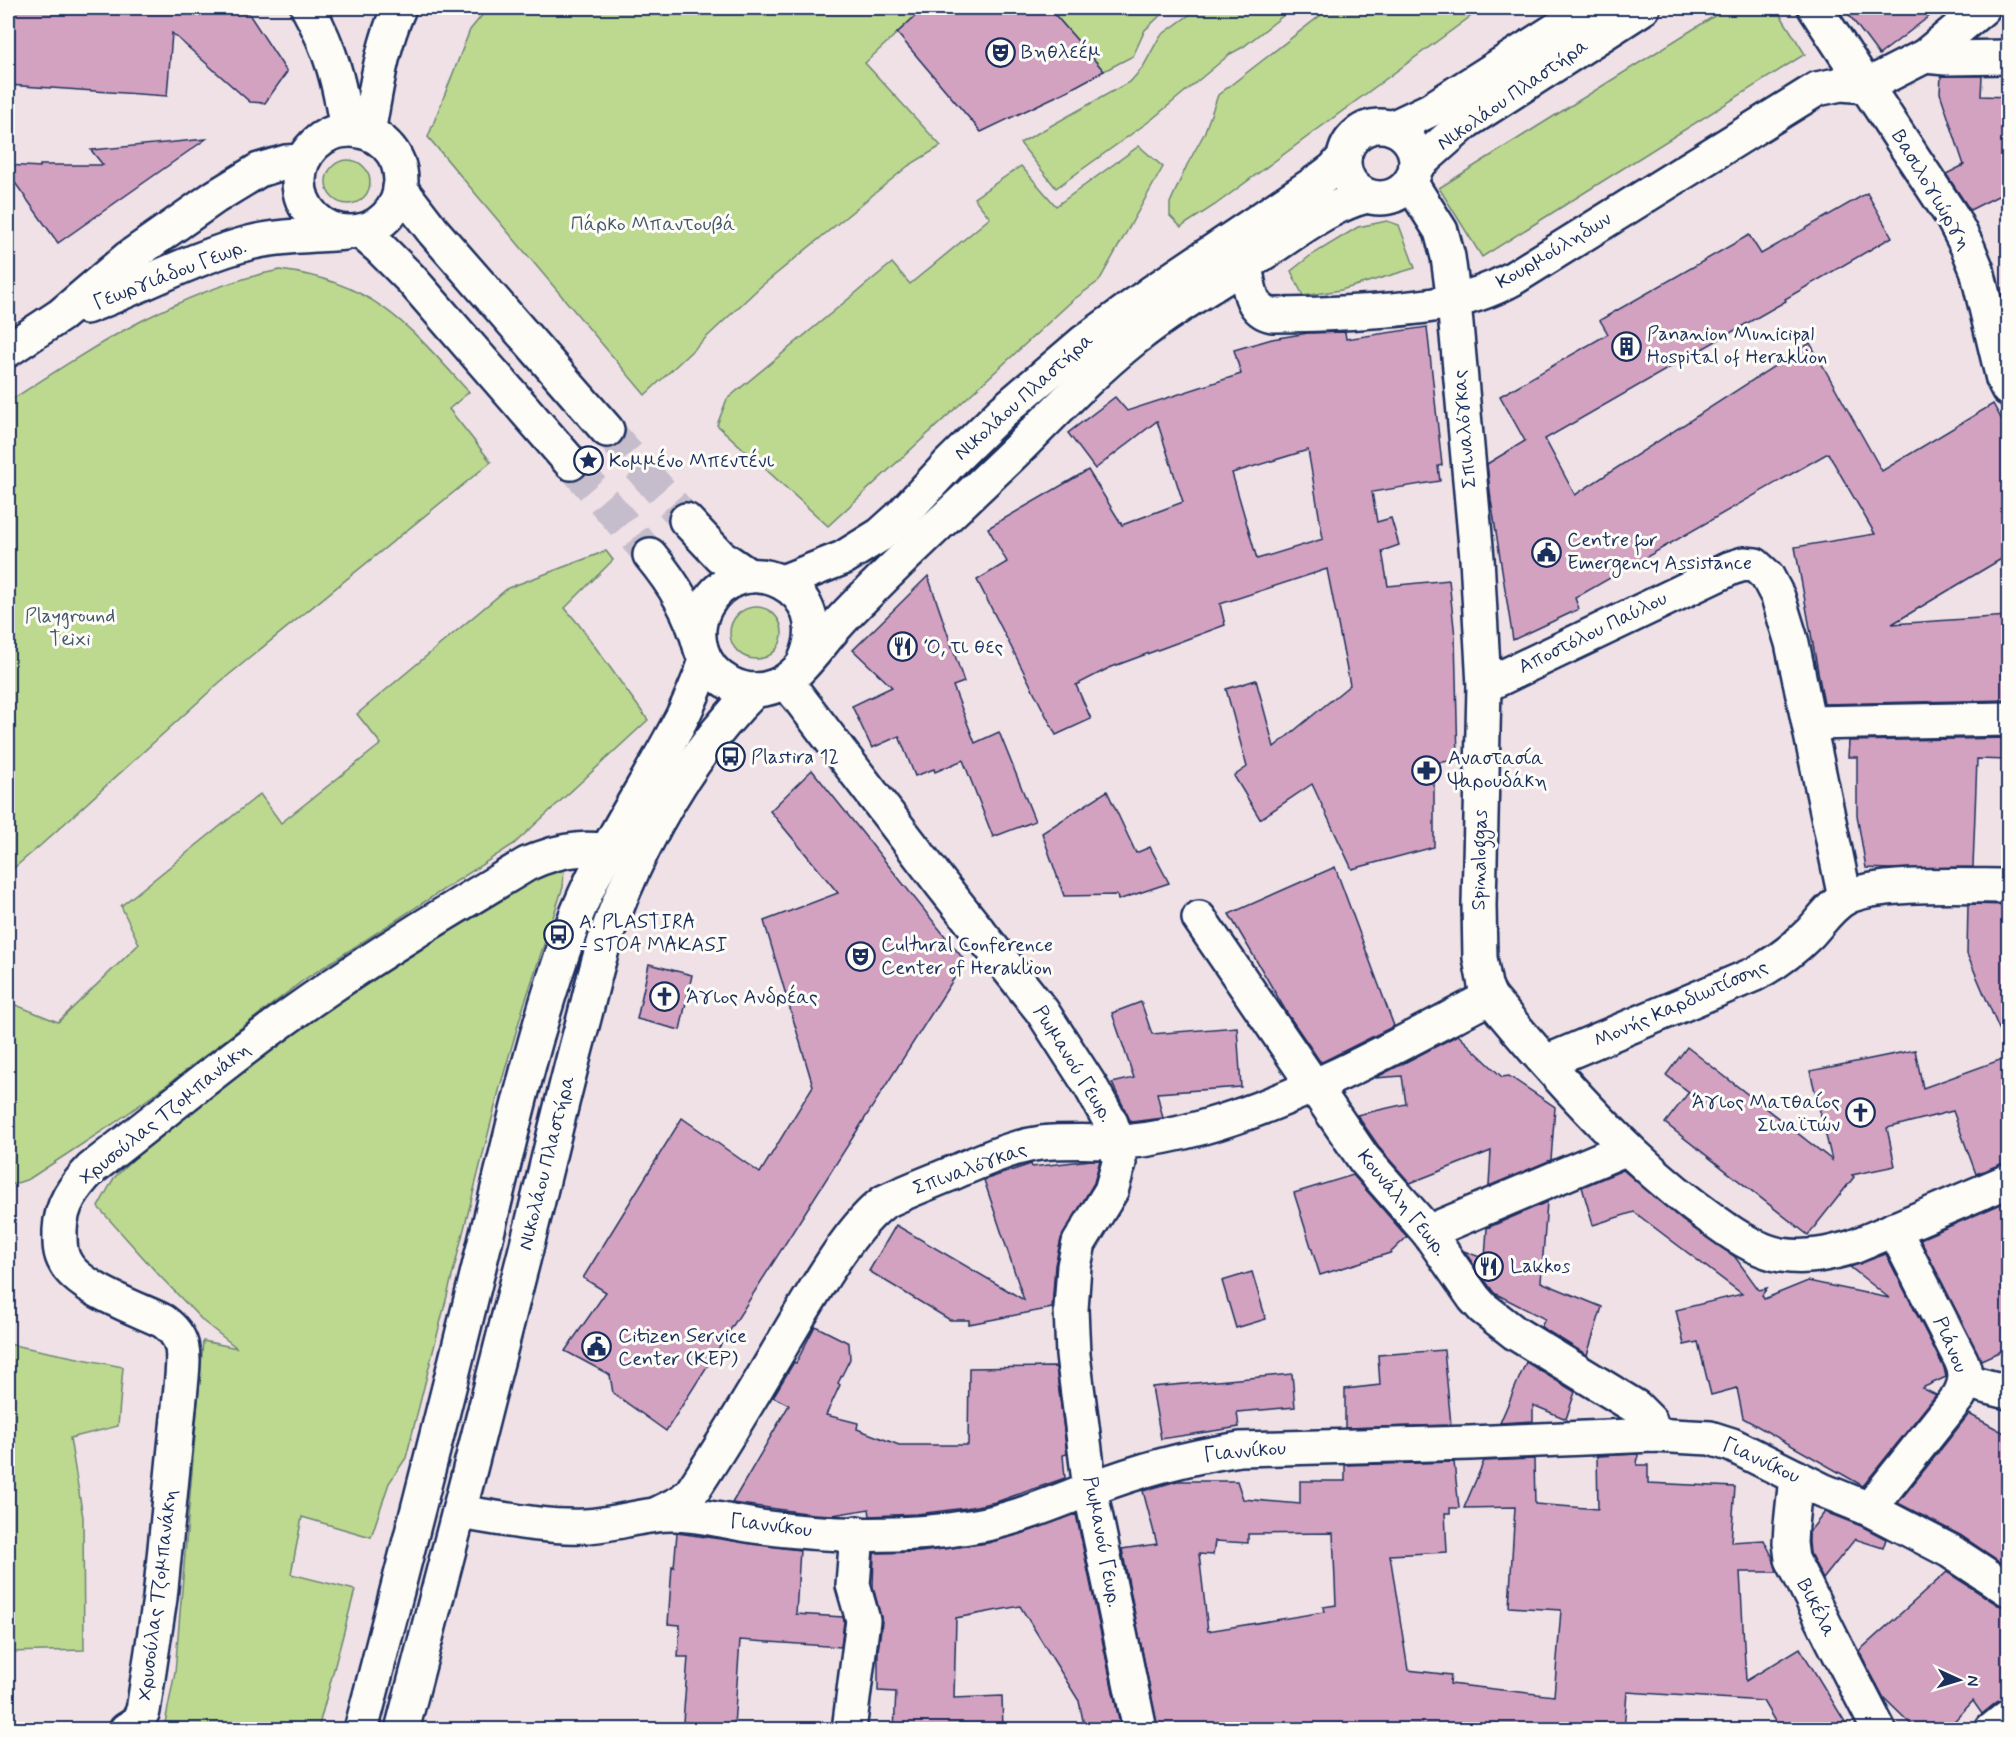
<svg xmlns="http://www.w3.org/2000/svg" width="2016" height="1737" font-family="Mynerve,sans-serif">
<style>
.green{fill:#bdd88f;stroke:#6c8476;stroke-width:1.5}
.building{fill:#d3a2c0;stroke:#1b2f5e;stroke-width:1.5;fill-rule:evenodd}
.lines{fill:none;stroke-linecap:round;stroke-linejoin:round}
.minor-tunnel{stroke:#c5bdcb;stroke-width:33;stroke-dasharray:33 16;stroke-linecap:butt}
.minor-casing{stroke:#1b2f5e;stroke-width:38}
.major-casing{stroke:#1b2f5e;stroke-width:38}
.minor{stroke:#fdfcf7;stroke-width:33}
.major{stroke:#fdfcf7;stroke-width:33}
.labels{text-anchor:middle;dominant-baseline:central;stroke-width:6;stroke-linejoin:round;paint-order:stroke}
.poi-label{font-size:20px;fill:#1b2f5e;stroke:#fdfcf7;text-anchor:start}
.street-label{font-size:20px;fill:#1b2f5e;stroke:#fdfcf7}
.park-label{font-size:20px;fill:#44596a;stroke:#fdfcf7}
</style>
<rect width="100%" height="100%" fill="#f0e1e6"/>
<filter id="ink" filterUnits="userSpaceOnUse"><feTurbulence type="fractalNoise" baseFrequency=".0167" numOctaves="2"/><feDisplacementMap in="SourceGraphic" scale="12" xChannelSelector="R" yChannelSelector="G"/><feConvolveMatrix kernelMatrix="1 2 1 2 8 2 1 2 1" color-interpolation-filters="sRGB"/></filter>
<g filter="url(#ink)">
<g class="green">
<polygon points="488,8 924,8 865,63 941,146 908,166 759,288 645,395 428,137 470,30"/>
<polygon points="1049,8 1168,8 1145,30 1133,56 1104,71"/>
<polygon points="1199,8 1293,8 1243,47 1230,54 1151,120 1056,188 1020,143 1131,81 1143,67 1160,36"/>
<polygon points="1330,8 1482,8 1215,205 1181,227 1170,216 1170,203 1187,165 1204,134 1218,95"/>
<polygon points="1727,8 1776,8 1805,54 1482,257 1439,188"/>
<polygon points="1139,146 1163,167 1099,281 1073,300 828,526 717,425 727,399 892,263 910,284 990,218 974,198 1021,166 1056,206"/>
<circle cx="348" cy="182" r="22"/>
<polygon points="1387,221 1399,225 1415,268 1341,290 1303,296 1291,271 1310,256 1358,227"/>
<path d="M280 270C375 282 409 326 469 392L449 409 491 462 220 682 41 845 8 873V402C91 348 180 289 280 270Z"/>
<polygon points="606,551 613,560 565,608 580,626 648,720 514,844 305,979 155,1094 113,1124 29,1179 8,1186 8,1010 16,1005 58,1022 139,944 121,906 260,794 281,823 381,744 357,714 508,588"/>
<circle cx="756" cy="633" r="26"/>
<polygon points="564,867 563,887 523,1008 500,1087 406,1458 389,1483 371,1537 302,1517 291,1574 355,1590 318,1729 162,1729 165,1723 175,1672 203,1341 237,1348 204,1322 157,1273 98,1207 114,1178 156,1137 297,1029 336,1002 483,908 538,878"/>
<polygon points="8,1344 123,1367 118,1426 70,1438 83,1517 84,1650 8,1652"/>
</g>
<g class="building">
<polygon points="8,8 245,8 287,72 265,103 250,102 172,33 167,96 8,85"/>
<polygon points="924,8 1049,8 1104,71 1069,90 981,132 897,33"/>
<polygon points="1844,8 1940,8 1879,55"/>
<polygon points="1941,76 1982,76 1981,96 2008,97 2008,191 1970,210 1946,174 1964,165 1940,93"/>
<polygon points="206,139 58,243 8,173 8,165 40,167 40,165 103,165 91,150"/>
<polygon points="1867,193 1892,237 1785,299 1786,301 1545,439 1575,495 1810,343 1882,471 1993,404 2008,431 2008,555 1892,624 2008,616 2008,700 1824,704 1795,547 1875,534 1828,453 1575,598 1579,609 1513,640 1491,500 1487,464 1525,441 1500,396 1608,334 1600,320 1749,235 1761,254"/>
<path d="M1427 327 1442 465 1438 466 1440 481 1372 492 1377 522 1391 518 1399 545 1382 551 1388 586 1449 580 1455 637 1458 760 1434 763V847L1352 869 1312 784 1260 819 1234 776 1247 767 1226 689 1256 680 1274 747 1350 685 1327 569 1220 604 1225 625 1109 668 1076 685 1091 719 1056 735 977 580 1007 562 988 528 1088 470 1122 525 1183 502 1157 421 1095 469 1068 433 1115 397 1127 411 1241 374 1234 350 1272 339 1308 333 1345 332 1346 339ZM1308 450 1323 539 1257 559 1232 473Z"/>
<polygon points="928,576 964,682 953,686 975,743 999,732 1035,821 993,837 963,760 935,772 934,769 915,776 899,736 872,748 852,706 892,687 853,650"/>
<polygon points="2008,738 2008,760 1977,759 1973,867 1889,869 1866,868 1857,815 1857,757 1848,757 1849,741"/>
<polygon points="812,770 965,961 666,1431 613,1393 610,1375 565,1351 606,1292 583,1278 682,1118 760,1173 813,1086 764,921 838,893 770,811"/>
<polygon points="1107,791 1136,853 1150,847 1169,883 1118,900 1117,895 1064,896 1042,833"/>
<polygon points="1335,867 1394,1026 1322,1062 1319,1060 1287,1013 1229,914"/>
<polygon points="1968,904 2008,905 2008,1050 1967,954"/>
<polygon points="649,964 692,975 680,1030 637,1019"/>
<polygon points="1141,1002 1152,1034 1237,1027 1241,1087 1157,1093 1163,1118 1131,1122 1112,1083 1134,1078 1112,1013"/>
<polygon points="1458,1035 1502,1077 1509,1076 1555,1107 1551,1160 1489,1186 1491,1151 1410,1183 1382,1151 1357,1115 1406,1104 1402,1076 1375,1078"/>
<polygon points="1687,1047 1832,1160 1810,1071 1915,1050 1923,1088 2008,1057 2008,1163 2001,1164 1976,1174 1953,1111 1887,1128 1895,1166 1852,1175 1854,1177 1808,1235 1665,1123 1689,1092 1666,1075"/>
<polygon points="1091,1160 1100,1160 1094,1183 1061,1239 1055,1265 1052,1308 969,1324 969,1320 950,1320 869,1271 896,1225 1024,1300 984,1180 1031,1164 1032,1167"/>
<polygon points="1623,1170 1683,1221 1735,1257 1759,1290 1767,1288 1762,1295 1764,1299 1808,1281 1889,1298 1850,1267 1886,1254 1944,1368 1946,1377 1922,1388 1936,1395 1863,1486 1743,1418 1737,1388 1711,1395 1698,1342 1684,1345 1676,1310 1742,1294 1634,1212 1593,1225 1582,1187"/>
<polygon points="1353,1175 1407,1237 1390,1253 1320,1275 1294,1193"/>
<polygon points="2008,1201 2008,1348 1981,1360 1920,1239"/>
<polygon points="1547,1202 1541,1282 1602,1307 1587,1355 1541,1327 1545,1319 1494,1293 1464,1251 1485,1259 1487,1228"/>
<polygon points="1252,1272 1266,1319 1236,1328 1222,1281"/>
<polygon points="815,1326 849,1343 850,1359 838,1383 840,1385 826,1415 858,1423 857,1429 899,1445 968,1445 969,1368 1056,1367 1067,1454 1063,1455 1065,1478 996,1502 966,1508 917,1514 870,1516 869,1509 833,1515 813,1514 732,1503 789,1405 773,1397 794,1362 796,1363"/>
<polygon points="1444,1350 1451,1425 1345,1428 1345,1389 1380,1385 1378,1355"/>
<polygon points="1526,1362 1575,1392 1566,1419 1533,1405 1533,1421 1500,1423"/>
<polygon points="1292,1374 1295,1407 1237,1412 1239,1427 1161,1439 1152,1387"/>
<polygon points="1969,1414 2008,1435 2008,1567 1960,1535 1898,1503"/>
<path d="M1638 1454 1637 1465H1648V1483L1735 1487 1731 1542 1764 1540 1773 1558 1777 1572H1740L1746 1681 1800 1648 1850 1730H1780L1763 1701 1627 1692 1624 1730H1158L1122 1549 1157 1544 1143 1491 1177 1481H1237L1243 1499 1300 1504V1481H1345V1465L1454 1462 1459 1508H1450V1513H1445L1447 1552 1390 1555 1408 1670 1451 1675 1450 1684 1554 1696 1561 1610 1509 1607 1515 1507 1464 1508 1484 1461 1534 1459 1535 1504 1598 1509 1597 1456ZM1333 1533 1336 1605 1323 1607 1324 1612 1208 1631 1199 1554 1213 1555 1215 1541 1248 1543V1534Z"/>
<polygon points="1825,1512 1861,1526 1886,1539 1883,1548 1855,1539 1823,1579 1810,1553 1809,1542 1809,1532"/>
<polygon points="1076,1514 1121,1730 1085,1730 1079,1701 1020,1606 956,1618 954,1698 1002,1696 1003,1730 894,1730 896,1692 878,1691 878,1651 882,1622 873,1587 874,1553 920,1552 988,1543 1021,1534"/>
<polygon points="677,1533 800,1550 796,1614 843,1617 844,1621 841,1647 740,1640 734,1726 683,1722 688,1657 678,1657 680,1625 668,1624 672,1566 674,1567"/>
<polygon points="1947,1572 1998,1605 2008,1607 2008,1699 1997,1702 1982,1714 1973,1701 1946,1730 1917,1730 1884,1698 1859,1651"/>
</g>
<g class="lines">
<g class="minor-tunnel">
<polyline points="607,430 686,520"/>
<polyline points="571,463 650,555"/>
</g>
<defs>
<g id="minor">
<path d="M308 8C332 52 339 81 347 130"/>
<polyline points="1815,8 1951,215 1968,248 1977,270 2003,379 2008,389"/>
<polyline points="1925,56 1946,58 2008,57"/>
<circle cx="350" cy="181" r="51"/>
<path d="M368 133C376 90 381 48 399 8"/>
<path d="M1410 182 1441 231 1448 257 1454 302 1477 558 1484 686 1479 905 1480 958 1485 985 1490 997C1512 1024 1535 1051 1559 1077 1607 1130 1657 1181 1716 1222 1735 1236 1758 1251 1781 1255 1807 1259 1829 1254 1853 1247L2008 1181"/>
<polyline points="400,188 433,231 607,430"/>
<polyline points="360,231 380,248 411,279 571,463"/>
<path d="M1245 265C1249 285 1249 310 1272 315 1301 315 1330 314 1360 312 1413 309 1465 305 1512 279L1817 89 1841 84 1866 86 1925 56 1983 8"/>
<path d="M86 307C141 287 192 258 249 243 281 235 313 236 345 233"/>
<polyline points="8,350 61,315 128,258 215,197 259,170 286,162 302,161"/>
<polyline points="686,520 720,556 749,576"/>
<path d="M650 555C674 584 691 612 701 649"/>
<polyline points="786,681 942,885 1042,1011 1091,1087 1111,1123 1117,1141 1119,1163 1111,1191 1079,1243 1074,1266 1071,1309 1073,1355 1090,1489 1140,1730"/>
<polyline points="1484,686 1731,568 1744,564 1755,565 1767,576 1778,597 1792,643 1845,898"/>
<polyline points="1810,723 2008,719"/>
<polyline points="1199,918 1364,1159 1428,1232 1474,1298 1483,1308 1515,1333 1636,1407 1650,1421 1653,1435"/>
<path d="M1546 1062 1755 974C1776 963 1793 950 1810 933 1821 921 1831 906 1845 898 1877 881 1970 886 2008 886"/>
<polyline points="1428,1232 1627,1148"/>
<polyline points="1965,1381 2008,1392"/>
<polyline points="1796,1477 1791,1525 1790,1543 1792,1559 1832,1639 1879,1730"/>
<path d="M1869 1509 1959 1396C1966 1383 1967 1373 1961 1360L1894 1229"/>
<path d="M459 1512C500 1518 543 1528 585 1526 616 1525 644 1513 675 1514 704 1515 732 1523 761 1527 825 1536 905 1538 969 1527 1012 1521 1050 1504 1090 1489 1139 1470 1188 1457 1240 1449L1470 1443 1653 1435 1710 1438 1732 1445 1822 1490 1869 1509 1950 1551 2008 1589"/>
<path d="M657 1514 681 1502 691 1493C729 1436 764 1375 799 1316 821 1281 851 1227 884 1202 907 1191 931 1182 955 1172 983 1160 1011 1147 1041 1143 1072 1140 1102 1143 1133 1141 1155 1139 1178 1134 1200 1128 1303 1099 1396 1046 1490 997"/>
<path d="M126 1730 137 1723 143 1711 160 1598 182 1377C184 1352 185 1337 163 1321 136 1308 78 1288 65 1262 59 1252 60 1241 60 1230 61 1204 74 1187 91 1169 169 1109 245 1045 326 990 391 945 459 905 527 864 566 846 590 847 632 854"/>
<polyline points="849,1730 863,1620 853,1585 857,1533"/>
<polyline points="1992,1730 2008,1717"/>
</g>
<g id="major">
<circle cx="1380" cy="162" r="36"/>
<polyline points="1392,128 1430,110 1590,8"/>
<polyline points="1416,166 1466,122 1643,8"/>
<polyline points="782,582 843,558 880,535 900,517 950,463 1002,412 1085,341 1151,293 1322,178 1334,169 1344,157"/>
<path d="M804 662C839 587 741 543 706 606 699 619 697 635 701 649 710 680 745 698 775 686 798 678 820 643 837 625 850 610 865 596 879 582 926 535 975 491 1022 445 1058 409 1094 371 1134 339 1174 307 1219 282 1262 254 1295 233 1329 205 1367 196"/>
<path d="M361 1730C400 1580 439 1430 476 1279 505 1162 530 1042 571 929 598 855 643 792 679 723 690 703 698 682 706 661"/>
<path d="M402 1730C442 1578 481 1428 519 1276 541 1192 560 1106 583 1022 592 988 599 953 612 920 644 837 691 753 755 690"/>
</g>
</defs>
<use href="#minor" class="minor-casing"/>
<use href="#major" class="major-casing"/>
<use href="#minor" class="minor"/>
<use href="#major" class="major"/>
</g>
</g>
<defs>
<symbol id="theatre-ring" viewBox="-11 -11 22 22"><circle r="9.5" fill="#fdfcf7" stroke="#1b2f5e" stroke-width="1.5"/><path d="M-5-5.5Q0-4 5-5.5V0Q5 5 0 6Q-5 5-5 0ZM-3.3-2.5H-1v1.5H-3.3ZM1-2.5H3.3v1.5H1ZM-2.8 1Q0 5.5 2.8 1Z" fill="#1b2f5e"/></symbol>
<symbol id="building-ring" viewBox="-11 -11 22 22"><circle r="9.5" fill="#fdfcf7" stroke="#1b2f5e" stroke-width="1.5"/><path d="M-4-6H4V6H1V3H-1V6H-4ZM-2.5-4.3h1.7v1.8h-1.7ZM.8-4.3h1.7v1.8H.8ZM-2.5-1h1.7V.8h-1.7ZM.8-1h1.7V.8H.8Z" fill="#1b2f5e"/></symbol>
<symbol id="sight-ring" viewBox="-11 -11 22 22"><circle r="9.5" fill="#fdfcf7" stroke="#1b2f5e" stroke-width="1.5"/><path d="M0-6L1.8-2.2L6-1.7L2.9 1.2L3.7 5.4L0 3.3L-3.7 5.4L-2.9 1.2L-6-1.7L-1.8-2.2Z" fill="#1b2f5e"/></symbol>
<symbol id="civic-ring" viewBox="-11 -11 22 22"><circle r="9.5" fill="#fdfcf7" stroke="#1b2f5e" stroke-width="1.5"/><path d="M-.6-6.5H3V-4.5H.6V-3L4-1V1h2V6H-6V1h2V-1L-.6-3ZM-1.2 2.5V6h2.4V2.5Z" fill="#1b2f5e"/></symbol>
<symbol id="restaurant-ring" viewBox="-11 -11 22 22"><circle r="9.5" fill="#fdfcf7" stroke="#1b2f5e" stroke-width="1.5"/><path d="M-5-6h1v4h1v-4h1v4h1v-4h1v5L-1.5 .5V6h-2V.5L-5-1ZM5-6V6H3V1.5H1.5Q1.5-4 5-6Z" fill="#1b2f5e"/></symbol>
<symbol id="bus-ring" viewBox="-11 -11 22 22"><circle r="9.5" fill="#fdfcf7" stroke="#1b2f5e" stroke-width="1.5"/><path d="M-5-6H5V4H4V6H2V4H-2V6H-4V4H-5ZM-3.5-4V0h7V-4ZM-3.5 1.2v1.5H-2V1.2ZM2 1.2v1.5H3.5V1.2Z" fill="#1b2f5e"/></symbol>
<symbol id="pharmacy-ring" viewBox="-11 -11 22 22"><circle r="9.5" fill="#fdfcf7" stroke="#1b2f5e" stroke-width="1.5"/><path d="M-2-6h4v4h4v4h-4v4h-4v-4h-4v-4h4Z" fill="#1b2f5e"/></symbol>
<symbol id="church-ring" viewBox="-11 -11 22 22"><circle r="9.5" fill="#fdfcf7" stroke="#1b2f5e" stroke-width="1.5"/><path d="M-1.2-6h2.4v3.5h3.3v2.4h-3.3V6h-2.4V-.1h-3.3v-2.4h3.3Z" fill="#1b2f5e"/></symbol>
</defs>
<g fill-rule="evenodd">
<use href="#theatre-ring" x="984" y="36" width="33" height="33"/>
<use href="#building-ring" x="1610" y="330" width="33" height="33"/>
<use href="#sight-ring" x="572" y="444" width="33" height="33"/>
<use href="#civic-ring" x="1530" y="536" width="33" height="33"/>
<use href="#restaurant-ring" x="886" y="630" width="33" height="33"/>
<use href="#bus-ring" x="714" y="740" width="33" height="33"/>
<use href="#pharmacy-ring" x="1410" y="754" width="33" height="33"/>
<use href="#bus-ring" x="542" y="918" width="33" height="33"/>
<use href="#theatre-ring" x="844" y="940" width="33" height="33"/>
<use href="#church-ring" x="648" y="980" width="33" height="33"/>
<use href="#church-ring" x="1844" y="1096" width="33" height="33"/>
<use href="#restaurant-ring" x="1472" y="1250" width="33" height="33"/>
<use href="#civic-ring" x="580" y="1330" width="33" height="33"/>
</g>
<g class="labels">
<g class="poi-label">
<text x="1021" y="52">Βηθλεέμ</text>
<text x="1647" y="334">Pananion Municipal<tspan x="1647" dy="23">Hospital of Heraklion</tspan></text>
<text x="609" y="461">Κομμένο Μπεντένι</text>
<text x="1567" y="540">Centre for<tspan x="1567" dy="23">Emergency Assistance</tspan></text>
<text x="924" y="647">Ό, τι θες</text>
<text x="751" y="757">Plastira 12</text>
<text x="1448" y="758">Αναστασία<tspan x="1448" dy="23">Ψαρουδάκη</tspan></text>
<text x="579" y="922">A. PLASTIRA<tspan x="579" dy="23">- STOA MAKASI</tspan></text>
<text x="881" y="945">Cultural Conference<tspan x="881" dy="23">Center of Heraklion</tspan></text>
<text x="686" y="997">Άγιος Ανδρέας</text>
<text x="1840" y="1102" text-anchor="end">Άγιος Ματθαίος<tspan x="1840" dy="23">Σιναϊτών</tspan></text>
<text x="1510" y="1266">Lakkos</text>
<text x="618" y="1336">Citizen Service<tspan x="618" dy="23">Center (KEP)</tspan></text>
</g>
<g class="street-label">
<text transform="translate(1513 95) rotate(-35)">Νικολάου Πλαστήρα</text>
<text transform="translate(1931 190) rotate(59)">Βασιλογιώργη</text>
<text transform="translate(1554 251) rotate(-31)">Κουρμούληδων</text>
<text transform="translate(170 275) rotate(-21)">Γεωργιάδου Γεωρ.</text>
<text transform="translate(1024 397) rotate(-42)">Νικολάου Πλαστήρα</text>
<text transform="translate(1465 429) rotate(-95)">Σπιναλόγκας</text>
<text transform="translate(1593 633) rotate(-26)">Αποστόλου Παύλου</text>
<text transform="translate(1480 860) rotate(-89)">Spinaloggas</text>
<text transform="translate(1681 1004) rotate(-24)">Μονής Καρδιωτίσσης</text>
<text transform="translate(1073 1064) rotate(58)">Ρωμανού Γεωρ.</text>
<text transform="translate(165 1114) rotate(-39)">Χρυσούλας Τζομπανάκη</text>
<text transform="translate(547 1163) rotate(-76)">Νικολάου Πλαστήρα</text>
<text transform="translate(970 1169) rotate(-20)">Σπιναλόγκας</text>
<text transform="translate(1402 1203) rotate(51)">Κουνάλη Γεωρ.</text>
<text transform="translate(1950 1345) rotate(67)">Ριάνου</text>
<text transform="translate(1245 1452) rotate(-5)">Γιαννίκου</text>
<text transform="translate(1761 1461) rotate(25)">Γιαννίκου</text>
<text transform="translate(771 1526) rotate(7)">Γιαννίκου</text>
<text transform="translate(1102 1542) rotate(79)">Ρωμανού Γεωρ.</text>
<text transform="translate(158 1595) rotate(-83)">Χρυσούλας Τζομπανάκη</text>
<text transform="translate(1816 1608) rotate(63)">Βικέλα</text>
</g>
<g class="park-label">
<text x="653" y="224">Πάρκο Μπαντουβά</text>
<text x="70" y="616">Playground<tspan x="70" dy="23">Teixi</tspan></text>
</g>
</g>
<rect width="2016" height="1737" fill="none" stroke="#fdfcf7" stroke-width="30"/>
<rect x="15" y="15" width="1986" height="1707" fill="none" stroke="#1b2f5e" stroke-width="2" filter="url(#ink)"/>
<g transform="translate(1959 1680) rotate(94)" stroke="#fdfcf7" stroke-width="4.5" paint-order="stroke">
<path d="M0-4.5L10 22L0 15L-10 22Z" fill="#1b2f5e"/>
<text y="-9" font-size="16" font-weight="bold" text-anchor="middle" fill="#1b2f5e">N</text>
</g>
</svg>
